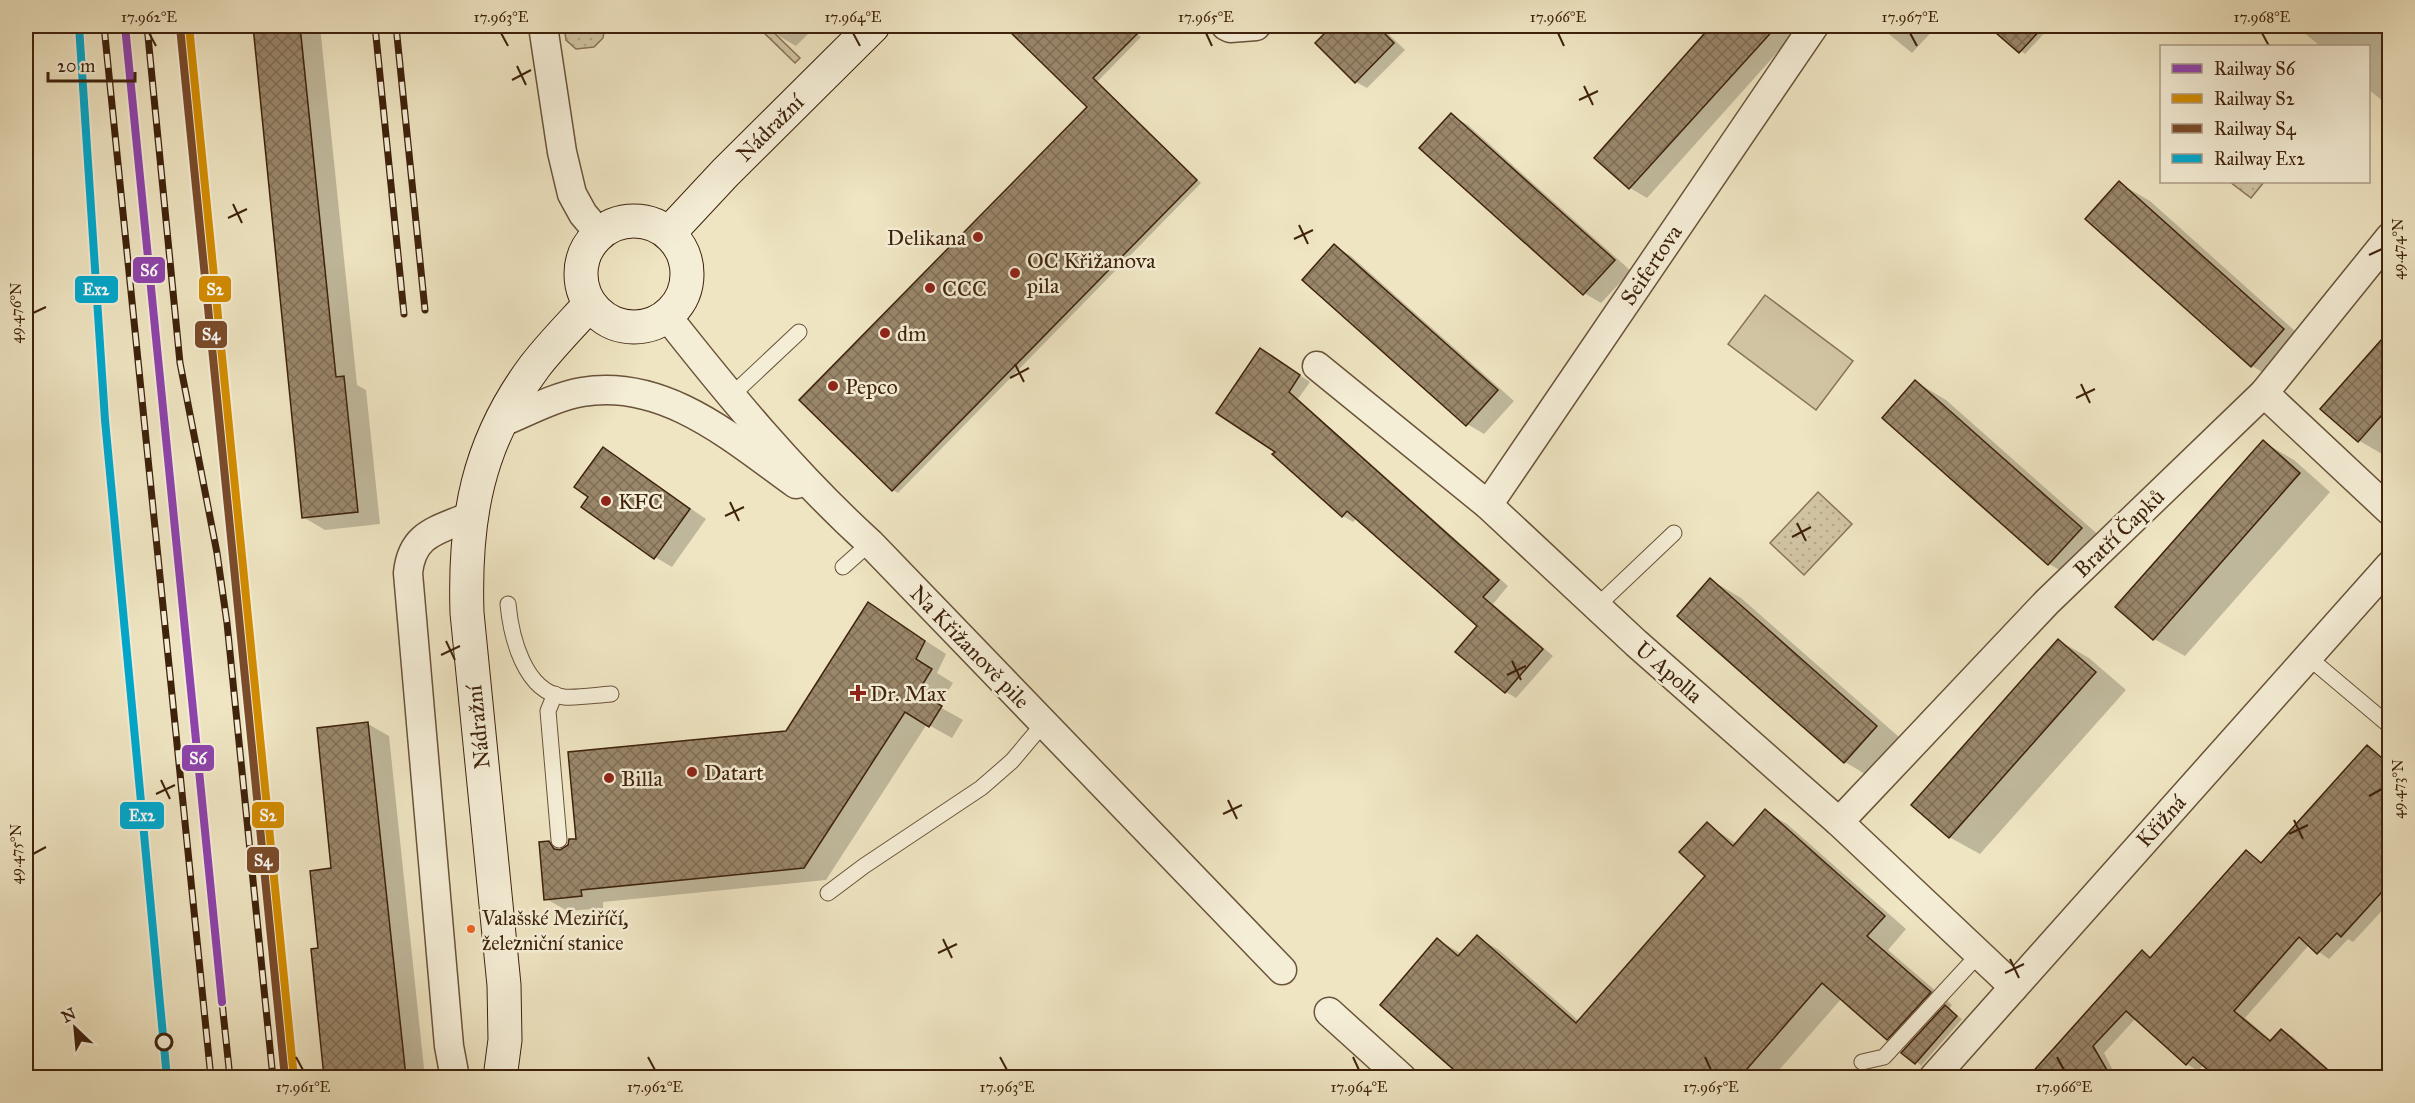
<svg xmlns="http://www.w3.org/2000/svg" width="2415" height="1103" font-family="'IM FELL Great Primer',serif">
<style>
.grass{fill:url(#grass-dots);stroke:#887358;stroke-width:1.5}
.garden{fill:#d1c4a3;stroke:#887358;stroke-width:1.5}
.shadow{fill:#0003}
.building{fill:url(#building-cross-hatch);stroke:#3e220c;stroke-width:1.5}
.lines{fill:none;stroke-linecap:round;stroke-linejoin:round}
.lane-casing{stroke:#6a533a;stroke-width:17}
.street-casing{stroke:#6a533a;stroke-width:31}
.secondary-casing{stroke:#3e220c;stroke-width:35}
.lane{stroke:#f5eed7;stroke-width:15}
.street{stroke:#f5eed7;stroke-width:28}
.secondary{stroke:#f5eed7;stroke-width:33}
.rail-casing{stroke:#3e220c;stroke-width:7}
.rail{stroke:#f5eed7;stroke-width:4.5;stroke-dasharray:14;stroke-linecap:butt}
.rail-1-casing{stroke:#f5eed7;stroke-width:12}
.rail-2-casing{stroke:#f5eed7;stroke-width:12}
.rail-3-casing{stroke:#f5eed7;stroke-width:12}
.rail-4-casing{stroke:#f5eed7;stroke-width:12}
.rail-1{stroke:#8e44ad;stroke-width:8}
.rail-2{stroke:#d28c02;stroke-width:8}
.rail-3{stroke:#7a4b2a;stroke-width:8}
.rail-4{stroke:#00a9ce;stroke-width:8}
.ticks{fill:none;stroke:#3e220c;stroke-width:2}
.poi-dot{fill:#8f2418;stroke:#f5eed7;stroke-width:2}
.bus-dot{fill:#f26522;stroke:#f5eed7;stroke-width:2}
.stop-dot{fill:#f5eed7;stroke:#3e220c;stroke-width:3}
.labels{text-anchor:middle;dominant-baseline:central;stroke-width:5;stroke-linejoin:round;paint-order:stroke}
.bus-label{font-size:20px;fill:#3e220c;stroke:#f5eed7;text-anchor:start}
.street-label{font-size:22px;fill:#3e220c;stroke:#f5eed7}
.poi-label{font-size:22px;fill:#3e220c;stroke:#f5eed7;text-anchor:start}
.line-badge{stroke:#f5eed7;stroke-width:2}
.badge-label{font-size:16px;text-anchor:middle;font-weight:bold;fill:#fff}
.neatline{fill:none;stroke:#3e220c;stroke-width:2}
.ticks-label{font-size:15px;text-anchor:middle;fill:#3e220c}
</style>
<defs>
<pattern id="grass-dots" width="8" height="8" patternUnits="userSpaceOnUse" patternTransform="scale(1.5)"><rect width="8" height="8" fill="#d1c4a3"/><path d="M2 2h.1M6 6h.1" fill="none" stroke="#b4a88b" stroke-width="1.8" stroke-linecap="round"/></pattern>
<pattern id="building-cross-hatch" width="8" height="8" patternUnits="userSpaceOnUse" patternTransform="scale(1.5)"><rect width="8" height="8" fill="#9a876b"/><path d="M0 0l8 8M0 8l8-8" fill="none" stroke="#7f6e56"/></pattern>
</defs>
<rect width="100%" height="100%" fill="#efe5c2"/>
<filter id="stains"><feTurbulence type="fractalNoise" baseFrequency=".00333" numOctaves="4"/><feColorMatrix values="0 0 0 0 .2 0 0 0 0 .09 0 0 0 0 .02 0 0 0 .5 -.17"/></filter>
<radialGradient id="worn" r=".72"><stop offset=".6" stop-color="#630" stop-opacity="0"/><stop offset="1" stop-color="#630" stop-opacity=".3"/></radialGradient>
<g class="grass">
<polygon points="564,26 605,26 603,38 594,47 576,49 566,40"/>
<polygon points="757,26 767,26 800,58 795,63"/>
<polygon points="2230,182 2264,182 2251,198"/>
<polygon points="1818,492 1852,524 1804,575 1770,543"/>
</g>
<polygon class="garden" points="1765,295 1853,361 1816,410 1728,344"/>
<g class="shadow">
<polygon points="254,26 320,26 357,385 366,390 380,524 325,530 303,517"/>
<polygon points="769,26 816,26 796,46 779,36"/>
<polygon points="1006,26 1129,26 1141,37 1097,82 1201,183 898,493 893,490 1089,107"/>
<polygon points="1335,26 1380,26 1405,50 1367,88 1356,82 1317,43"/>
<polygon points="1714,26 1780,26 1792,36 1647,198 1630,188 1596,158"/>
<polygon points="1879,26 1937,26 1912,53"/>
<polygon points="1990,26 2051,26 2025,54"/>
<polygon points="2296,26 2379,26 2390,35 2390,107 2368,89 2368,46 2320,46"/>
<polygon points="1451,115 1468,125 1631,271 1601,303 1584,293"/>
<polygon points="2119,183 2150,201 2314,348 2283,384 2252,366 2088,219"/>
<polygon points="1334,246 1351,256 1514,401 1484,434 1467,424"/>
<polygon points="2390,332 2390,458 2389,458 2358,440"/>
<polygon points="1271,356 1310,382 1298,399 1508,586 1493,604 1553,656 1516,698 1506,692 1479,625 1357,518 1353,522 1343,516 1277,451"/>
<polygon points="1916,382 1946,400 2112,547 2080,582 2049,564 1884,418"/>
<polygon points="2263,442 2294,460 2330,492 2185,656 2154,639"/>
<polygon points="604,449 706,519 672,567 655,557 590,497"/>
<polygon points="1711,580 1741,598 1907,744 1875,780 1845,762"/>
<polygon points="869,604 946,654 937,673 953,683 938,706 963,720 952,738 927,724 826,880 603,902 603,908 568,911 546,899 549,843 562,850 787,732"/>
<polygon points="2058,640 2089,658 2126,690 1980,854 1949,837"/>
<polygon points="368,724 389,736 425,1078 326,1078 313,951 320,949 332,869"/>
<polygon points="2367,747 2390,763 2390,902 2353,942 2348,939 2329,959 2309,945 2245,1018 2272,1041 2282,1030 2293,1037 2338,1078 2218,1078 2204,1065 2198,1071 2187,1064 2136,1018 2104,1053 2117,1078 2030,1078 2142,952 2152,958 2247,852 2263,863"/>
<polygon points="1765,811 1787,824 1906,929 1888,950 1952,1005 1949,1009 1962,1019 1921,1066 1906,1049 1888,1038 1842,998 1772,1078 1464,1078 1382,1005 1438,940 1462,954 1477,937 1499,950 1579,1021 1708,876 1707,824 1737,844"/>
</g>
<g class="building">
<polygon points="253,26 300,26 336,377 344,376 358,512 302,518"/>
<polygon points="1004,26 1145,26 1093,78 1197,180 892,491 799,400 1087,107"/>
<polygon points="1332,26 1377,26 1394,43 1355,83 1315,43"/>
<polygon points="1711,26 1777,26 1629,189 1594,158"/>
<polygon points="1988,26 2044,26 2019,53"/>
<polygon points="1451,113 1615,260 1583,295 1419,148"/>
<polygon points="2119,181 2284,329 2251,367 2085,219"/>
<polygon points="1334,244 1498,390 1466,426 1302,280"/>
<polygon points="2390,330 2390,406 2358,442 2320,409"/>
<polygon points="1260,348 1300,375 1289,392 1499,580 1483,597 1543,649 1505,693 1455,652 1477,626 1347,511 1342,517 1272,454 1275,452 1216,413"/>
<polygon points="1915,380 2082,528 2048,565 1882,418"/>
<polygon points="2263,440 2300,473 2153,640 2115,607"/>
<polygon points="603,447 690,509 654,559 581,507 588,497 574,487"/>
<polygon points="1710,578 1877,726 1844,763 1677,616"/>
<polygon points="868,602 925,641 916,659 932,669 918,692 942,706 929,727 905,712 804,868 581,890 582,896 544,900 539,842 549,841 554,849 560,850 568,845 569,839 576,839 568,752 786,731"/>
<polygon points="2058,639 2096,672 1949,838 1911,805"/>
<polygon points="368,722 406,1077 324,1077 311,949 318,948 310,871 331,868 317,728"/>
<polygon points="2367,745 2390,765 2390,883 2341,937 2337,933 2317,954 2299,937 2234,1011 2270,1041 2281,1029 2336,1077 2216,1077 2193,1057 2186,1065 2126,1011 2093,1046 2111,1077 2028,1077 2142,950 2150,958 2246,850 2261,863"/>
<polygon points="1765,809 1885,916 1867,936 1931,992 1887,1040 1822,983 1740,1077 1462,1077 1380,1005 1437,938 1458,956 1477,935 1576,1023 1705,876 1679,852 1707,822 1733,846"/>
<polygon points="1945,1005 1957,1016 1915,1064 1901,1053"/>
</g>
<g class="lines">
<defs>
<g id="lane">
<polyline points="732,395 799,332"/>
<polyline points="843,567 870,543"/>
<path d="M508 604C511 636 524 692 564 697 579 698 596 695 611 694"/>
<polyline points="1596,607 1674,533"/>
<polyline points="2308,657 2390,726"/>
<polyline points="555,694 548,711 559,840"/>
<polyline points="828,893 864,866 981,788 1012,761 1044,723"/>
<polyline points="1862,1062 1884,1057 1979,954"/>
</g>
<g id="street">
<polyline points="543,26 562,152 572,194 583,214 599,233"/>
<polyline points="1226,26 1230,28 1256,26"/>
<path d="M666 315C729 395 795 475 870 543L1282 970"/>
<polyline points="1317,366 1488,505 1636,643 1839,822 2014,987"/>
<polyline points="2264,393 2390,511"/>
<path d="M500 423C527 412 554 397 582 392 665 378 733 439 796 484"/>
<polyline points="1488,505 1814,26"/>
<polyline points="1839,822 2047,602 2264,393 2390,237"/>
<polyline points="1329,1012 1402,1078"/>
<path d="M455 1078 449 1046 408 573C412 533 437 531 470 516"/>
<polyline points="1933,1078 2390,565"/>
</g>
<g id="secondary">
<circle cx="634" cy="274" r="53"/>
<polyline points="669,233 725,173 873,26"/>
<path d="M500 1078 505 1040 504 985 467 613C464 519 477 443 535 366 552 344 572 324 590 304"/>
</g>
</defs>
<use href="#lane" class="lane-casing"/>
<use href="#street" class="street-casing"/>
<use href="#secondary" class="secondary-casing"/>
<use href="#lane" class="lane"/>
<use href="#street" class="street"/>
<use href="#secondary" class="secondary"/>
<defs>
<g id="rail">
<polyline points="104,26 211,1078"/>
<polyline points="147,26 180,363 217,553 227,623 273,1078"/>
<polyline points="375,26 404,314"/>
<polyline points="396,26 425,310"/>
<polyline points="222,1002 230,1078"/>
</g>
</defs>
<use href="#rail" class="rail-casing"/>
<use href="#rail" class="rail"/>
<defs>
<polyline id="rail-1" points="125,26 222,1002"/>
<polyline id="rail-2" points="189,26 294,1078"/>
<polyline id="rail-3" points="180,27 285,1078"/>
<polyline id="rail-4" points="79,26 105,420 167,1078"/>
</defs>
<use href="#rail-1" class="rail-1-casing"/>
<use href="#rail-2" class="rail-2-casing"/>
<use href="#rail-3" class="rail-3-casing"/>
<use href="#rail-4" class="rail-4-casing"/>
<use href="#rail-1" class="rail-1"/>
<use href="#rail-2" class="rail-2"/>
<use href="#rail-3" class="rail-3"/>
<use href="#rail-4" class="rail-4"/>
</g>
<path class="ticks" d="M149 33 156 46M501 33 508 46M853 33 860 46M1206 33 1212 46M1558 33 1564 46M1910 33 1917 46M2262 33 2269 46M517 66 526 85M512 80 531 70M1584 86 1593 105M1579 100 1598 91M233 204 242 223M228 218 247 209M1299 225 1308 244M1294 239 1313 230M2369 255 2382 249M33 313 46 307M1015 364 1024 382M1010 378 1029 368M2081 384 2090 403M2076 398 2095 389M730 502 739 521M725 516 744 507M1797 523 1806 541M1792 537 1811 527M446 641 455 660M441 655 460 646M1512 661 1521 680M1507 675 1526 666M161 780 170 799M156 794 175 785M2369 796 2382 789M1228 800 1237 819M1223 814 1242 805M2294 820 2303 839M2289 834 2308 825M33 854 46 847M943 939 952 958M938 953 957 944M2010 959 2019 978M2005 973 2024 964M296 1057 303 1070M648 1057 655 1070M1000 1057 1007 1070M1353 1057 1359 1070M1705 1057 1711 1070M2057 1057 2064 1070"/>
<g class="poi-dot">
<circle cx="978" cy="237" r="6"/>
<circle cx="1015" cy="273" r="6"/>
<circle cx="930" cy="288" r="6"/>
<circle cx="885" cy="333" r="6"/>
<circle cx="833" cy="386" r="6"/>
<circle cx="606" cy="501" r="6"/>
<path d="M855 684h6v6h6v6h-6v6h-6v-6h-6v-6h6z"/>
<circle cx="692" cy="772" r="6"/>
<circle cx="609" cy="778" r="6"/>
</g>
<circle class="bus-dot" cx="471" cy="929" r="5"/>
<circle class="stop-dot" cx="164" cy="1042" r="8"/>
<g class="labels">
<g class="bus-label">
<text x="482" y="918">Valašské Meziříčí,<tspan x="482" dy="25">železniční stanice</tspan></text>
</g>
<g class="street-label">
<text transform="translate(770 128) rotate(-45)">Nádražní</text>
<text transform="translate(1651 265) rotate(-56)">Seifertova</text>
<text transform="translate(2119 533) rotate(-44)">Bratří Čapků</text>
<text transform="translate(970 647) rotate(46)">Na Křižanově pile</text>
<text transform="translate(1669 672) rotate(41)">U Apolla</text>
<text transform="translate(478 727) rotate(-96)">Nádražní</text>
<text transform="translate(2161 821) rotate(-48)">Křižná</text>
</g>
<g class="poi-label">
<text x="966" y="237" text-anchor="end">Delikana</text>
<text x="1027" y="260">OC Křižanova<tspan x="1027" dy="25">pila</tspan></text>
<text x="942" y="288">CCC</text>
<text x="897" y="333">dm</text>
<text x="845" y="386">Pepco</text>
<text x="618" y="501">KFC</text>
<text x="870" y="693">Dr. Max</text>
<text x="704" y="772">Datart</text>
<text x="621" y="778">Billa</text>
</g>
</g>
<g class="line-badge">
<rect x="132" y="256" width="34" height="28" rx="6" fill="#8e44ad"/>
<rect x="198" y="275" width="34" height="28" rx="6" fill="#d28c02"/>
<rect x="74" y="275" width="45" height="29" rx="6" fill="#00a9ce"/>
<rect x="194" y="320" width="34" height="29" rx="6" fill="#7a4b2a"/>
<rect x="181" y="744" width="34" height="28" rx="6" fill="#8e44ad"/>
<rect x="251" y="801" width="34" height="28" rx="6" fill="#d28c02"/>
<rect x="119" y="801" width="46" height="29" rx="6" fill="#00a9ce"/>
<rect x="246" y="846" width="34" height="28" rx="6" fill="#7a4b2a"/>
</g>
<g class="badge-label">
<text x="149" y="276">S6</text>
<text x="215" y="295">S2</text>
<text x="96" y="295">Ex2</text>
<text x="211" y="340">S4</text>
<text x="198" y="764">S6</text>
<text x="268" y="821">S2</text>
<text x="142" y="821">Ex2</text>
<text x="263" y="866">S4</text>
</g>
<rect width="2415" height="1103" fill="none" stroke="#efe5c2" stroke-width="66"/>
<rect x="2160" y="45" width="210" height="138" fill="#f5eed7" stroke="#ac9c86" stroke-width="1.5"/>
<rect x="2172" y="64" width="30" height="9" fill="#8e44ad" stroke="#ac9c86" stroke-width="1.5"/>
<text x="2214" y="75" font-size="18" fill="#3e220c">Railway S6</text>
<rect x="2172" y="94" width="30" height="9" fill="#d28c02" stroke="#ac9c86" stroke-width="1.5"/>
<text x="2214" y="105" font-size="18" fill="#3e220c">Railway S2</text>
<rect x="2172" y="124" width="30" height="9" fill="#7a4b2a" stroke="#ac9c86" stroke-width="1.5"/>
<text x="2214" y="135" font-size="18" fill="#3e220c">Railway S4</text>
<rect x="2172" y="154" width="30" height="9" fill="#00a9ce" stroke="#ac9c86" stroke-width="1.5"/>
<text x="2214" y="165" font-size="18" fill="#3e220c">Railway Ex2</text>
<g transform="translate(75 1028) rotate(334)" stroke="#f5eed7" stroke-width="4.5" paint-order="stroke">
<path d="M0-4.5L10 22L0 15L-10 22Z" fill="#3e220c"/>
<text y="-9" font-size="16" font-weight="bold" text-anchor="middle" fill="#3e220c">N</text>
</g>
<path d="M48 72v9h87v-9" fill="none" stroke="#3e220c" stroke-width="3"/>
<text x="57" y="72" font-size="18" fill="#3e220c" stroke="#f5eed7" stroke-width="4.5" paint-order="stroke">20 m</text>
<rect x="33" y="33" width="2349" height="1037" class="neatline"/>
<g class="ticks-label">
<text x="149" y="22">17.962°E</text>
<text x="501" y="22">17.963°E</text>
<text x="853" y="22">17.964°E</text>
<text x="1206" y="22">17.965°E</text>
<text x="1558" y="22">17.966°E</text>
<text x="1910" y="22">17.967°E</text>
<text x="2262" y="22">17.968°E</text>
<text transform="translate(2398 249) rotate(-90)" y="5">49.474°N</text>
<text transform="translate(16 313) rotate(-90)" y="5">49.476°N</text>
<text transform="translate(2398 789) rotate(-90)" y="5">49.473°N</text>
<text transform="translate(16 854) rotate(-90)" y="5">49.475°N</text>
<text x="303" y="1092">17.961°E</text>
<text x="655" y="1092">17.962°E</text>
<text x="1007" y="1092">17.963°E</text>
<text x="1359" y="1092">17.964°E</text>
<text x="1711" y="1092">17.965°E</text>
<text x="2064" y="1092">17.966°E</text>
</g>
<rect width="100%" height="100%" filter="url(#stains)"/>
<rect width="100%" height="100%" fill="url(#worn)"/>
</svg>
